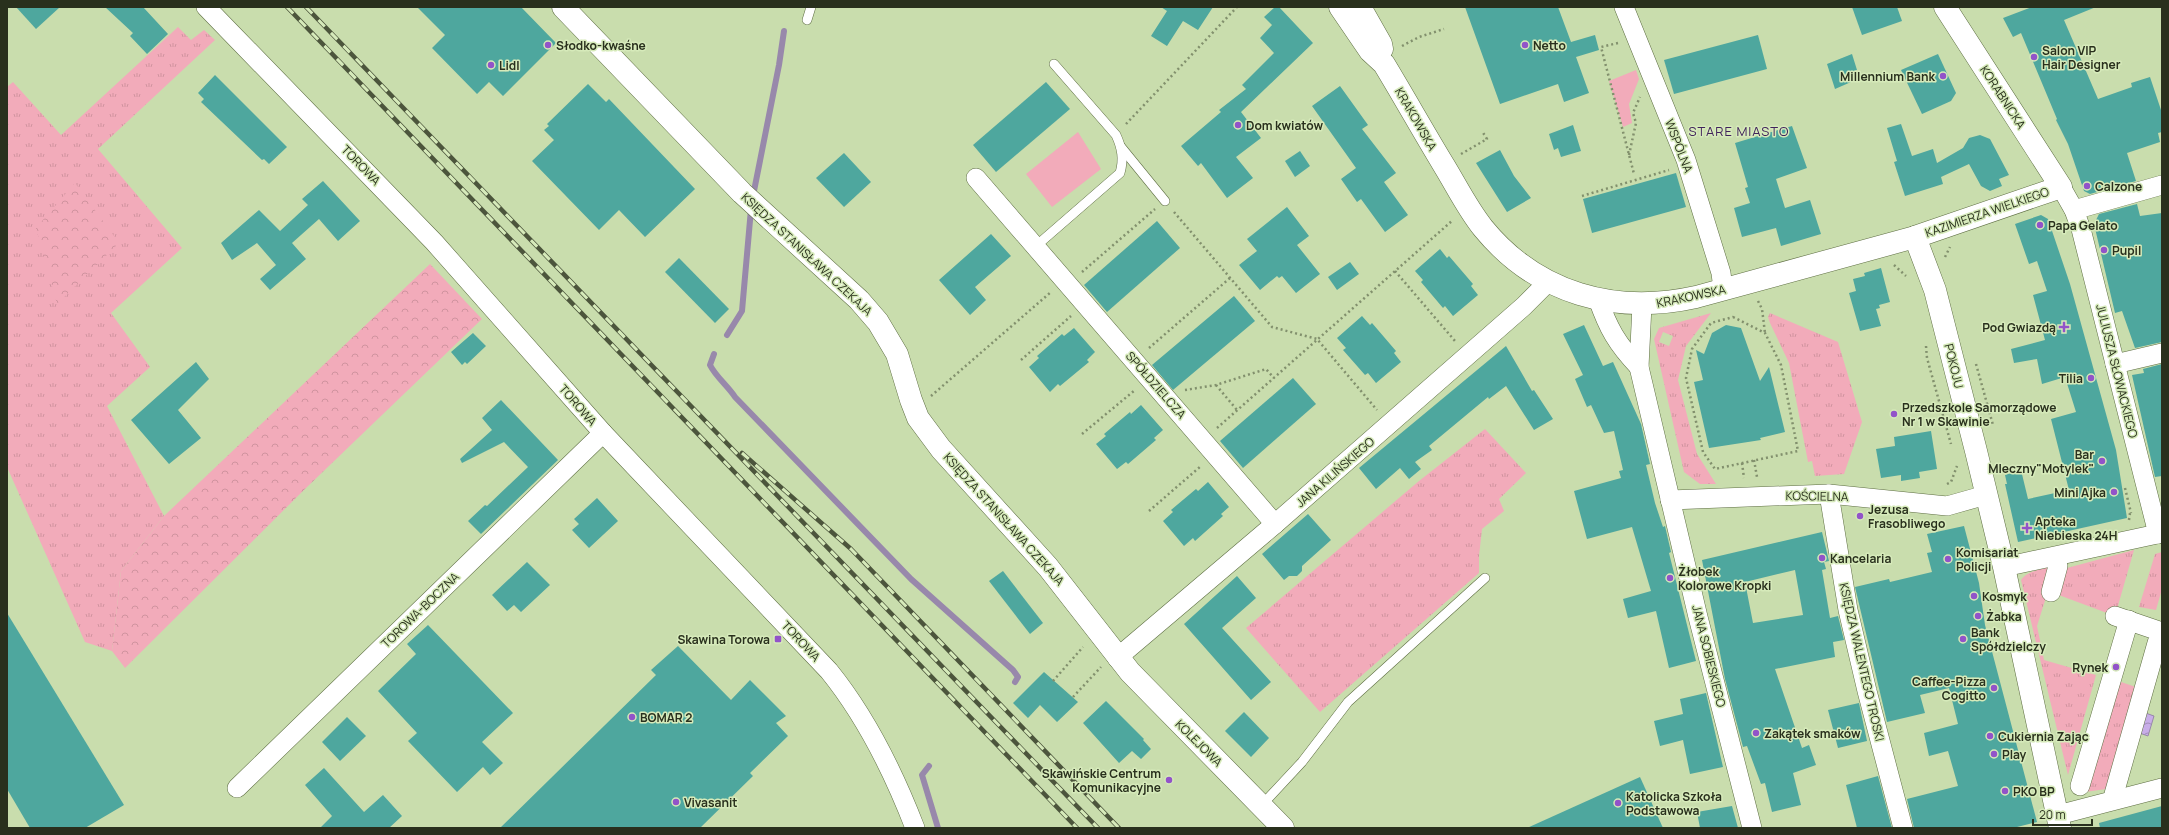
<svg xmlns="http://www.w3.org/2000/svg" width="2169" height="835" font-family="Manrope,sans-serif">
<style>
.grass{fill:url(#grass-tufts);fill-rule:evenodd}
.forest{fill:url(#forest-crowns)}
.park{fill:#f2abba}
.water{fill:url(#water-waves);stroke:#9888ab}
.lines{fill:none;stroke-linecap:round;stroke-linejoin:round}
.stream{stroke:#9888ab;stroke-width:6}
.building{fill:#4ea79e;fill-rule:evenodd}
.lane-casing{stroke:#5e6e43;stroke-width:10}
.street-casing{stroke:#5e6e43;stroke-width:20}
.secondary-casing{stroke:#5e6e43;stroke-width:23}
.path{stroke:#82906d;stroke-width:2.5;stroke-dasharray:2 3;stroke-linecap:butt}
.lane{stroke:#fff;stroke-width:9}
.street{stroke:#fff;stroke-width:19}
.secondary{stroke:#fff;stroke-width:22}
.rail-casing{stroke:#4c553c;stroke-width:4.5}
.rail{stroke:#d6eaba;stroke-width:3;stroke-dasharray:9;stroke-linecap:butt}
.poi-dot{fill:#9253c9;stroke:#d6eaba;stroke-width:1.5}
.labels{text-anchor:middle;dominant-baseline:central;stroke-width:3;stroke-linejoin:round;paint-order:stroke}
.poi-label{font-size:12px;font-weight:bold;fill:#29301d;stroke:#d6eaba;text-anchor:start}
.street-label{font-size:12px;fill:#29301d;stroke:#d6eaba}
.neighbourhood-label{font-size:13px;letter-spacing:1px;fill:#40225b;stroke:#d6eaba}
</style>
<defs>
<pattern id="grass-tufts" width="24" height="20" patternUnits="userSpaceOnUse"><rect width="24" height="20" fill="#f2abba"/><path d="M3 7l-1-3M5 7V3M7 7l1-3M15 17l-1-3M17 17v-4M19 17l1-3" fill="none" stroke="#d0939f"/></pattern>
<pattern id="forest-crowns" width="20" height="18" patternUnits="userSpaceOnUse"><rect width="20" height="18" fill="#f2abba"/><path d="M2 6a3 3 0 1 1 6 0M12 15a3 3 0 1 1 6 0" fill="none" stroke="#d0939f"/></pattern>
<pattern id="water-waves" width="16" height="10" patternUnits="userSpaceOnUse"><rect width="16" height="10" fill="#c8ade8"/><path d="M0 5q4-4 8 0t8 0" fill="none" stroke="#a28dbb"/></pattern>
</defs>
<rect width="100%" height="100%" fill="#c9ddad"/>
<g class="grass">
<polygon points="178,27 191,40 204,30 215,40 98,149 182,248 111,313 150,367 107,406 164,516 121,571 112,651 85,642 7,467 7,87 13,82 61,135"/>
<path d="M1711 313 1686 346 1678 380 1697 454 1716 484H1700L1684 472 1654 339 1659 328ZM1663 332 1673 336 1669 346 1659 342Z"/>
<polygon points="1770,313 1838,342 1862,422 1844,474 1815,476 1812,461 1808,462 1789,363 1770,323 1768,317"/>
<polygon points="1485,429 1526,473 1499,499 1504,511 1482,529 1479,556 1479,573 1320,712 1246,628 1419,481"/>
<path d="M2134 550 2115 616 2048 591 2037 626 2044 660 2096 675 2068 775 2021 580C2028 569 2055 565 2067 568Z"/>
<polygon points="2162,552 2162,589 2156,610 2139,607 2155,554"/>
<polygon points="2115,680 2136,687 2106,789 2085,792"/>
</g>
<g class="forest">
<polygon points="75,183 119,243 57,304 36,228"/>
<polygon points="430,264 482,319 306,488 125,668 112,651 121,571 164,516"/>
</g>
<g class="park">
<polygon points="1636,70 1639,79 1629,104 1632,123 1623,127 1609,81"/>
<polygon points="1078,132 1101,169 1052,207 1026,174"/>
</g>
<polygon class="water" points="2137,710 2154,716 2148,736 2131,730"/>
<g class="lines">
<g class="stream">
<polyline points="753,196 779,65 784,31"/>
<polyline points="727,335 742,311 751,209"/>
<path d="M714 354 710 365C716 377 728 386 735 397L911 579 1013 670 1018 677 1015 682"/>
<polyline points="929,766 922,775 938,828"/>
</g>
</g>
<g class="building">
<polygon points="16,7 60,7 36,29"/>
<polygon points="105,7 143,7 168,34 147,54 130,36 133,33"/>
<polygon points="417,7 521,7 556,43 503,96 489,82 477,94 432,48 445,35"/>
<polygon points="1161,7 1213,7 1198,30 1183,21 1167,46 1151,36 1167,11"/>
<polygon points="1275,7 1279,7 1313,43 1241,112 1261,138 1236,157 1253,178 1227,198 1201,163 1198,166 1181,146 1221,112 1219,110 1246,89 1242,85 1274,53 1260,38 1272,25 1264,17"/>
<polygon points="1465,7 1558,7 1571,42 1595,35 1599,50 1576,57 1589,93 1564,102 1558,84 1500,104"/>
<polygon points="1852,7 1897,7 1902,21 1862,35"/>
<polygon points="2032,7 2096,7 2064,20 2098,99 2132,87 2131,83 2150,77 2162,113 2162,132 2158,133 2160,142 2127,153 2136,181 2090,194 2084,191 2068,144 2056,120 2057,119 2021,33 2013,37 2003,18"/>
<polygon points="1758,35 1767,69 1674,94 1664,60"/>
<polygon points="1852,54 1857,70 1848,73 1851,82 1835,89 1827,64"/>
<polygon points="1938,54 1956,93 1951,101 1922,114 1901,70"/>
<polygon points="215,75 287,147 269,164 264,159 262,160 201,102 204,99 198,93"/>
<polygon points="1046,82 1070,109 996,172 973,145"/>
<polygon points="588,84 606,102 609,99 695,189 645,237 619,210 599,230 532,161 554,140 544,130 549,126 547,124"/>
<polygon points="1340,86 1368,125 1362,129 1396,173 1384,182 1408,215 1385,232 1361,199 1357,202 1341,179 1356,168 1312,106"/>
<polygon points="1901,124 1912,156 1933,149 1937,163 1963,148 1969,138 1980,135 1990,139 2009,175 1999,179 2002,186 1990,191 1981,186 1969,164 1941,177 1943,184 1905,196 1894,162 1897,161 1887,128"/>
<polygon points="1573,125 1581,151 1561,157 1558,148 1554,150 1549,134"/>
<polygon points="1792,126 1807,168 1776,179 1785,208 1810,200 1821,234 1781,246 1776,228 1742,237 1734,208 1750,203 1745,188 1748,187 1735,143"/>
<polygon points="1500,150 1514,176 1531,198 1507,212 1476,163"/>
<polygon points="1300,151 1310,166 1295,177 1285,161"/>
<polygon points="844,153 871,182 844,207 816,178"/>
<polygon points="1676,173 1686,207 1592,233 1583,199"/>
<polygon points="323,181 360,221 338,241 319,219 292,243 306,259 270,290 260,279 276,265 257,243 232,260 221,243 259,210 280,231 308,205 302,199"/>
<polygon points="2137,204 2140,216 2162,213 2162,342 2135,348 2122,311 2115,313 2094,224 2099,214"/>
<polygon points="1287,207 1309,236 1297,245 1320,274 1296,293 1282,276 1279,278 1277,276 1260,290 1239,265 1257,251 1247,239"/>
<polygon points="2041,215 2048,219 2070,284 2116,450 2127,518 2018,542 2005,484 2007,484 2005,475 2021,470 2028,499 2069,490 2051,419 2076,412 2065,377 2042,384 2037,359 2014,363 2011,349 2045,340 2033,295 2047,291 2037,261 2029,264 2015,224"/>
<polygon points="1157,221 1180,248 1107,312 1084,285"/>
<polygon points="991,234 1011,256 975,287 986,300 970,315 939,280"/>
<polygon points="1440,249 1447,258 1449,256 1473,284 1471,286 1478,295 1453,316 1445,306 1443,308 1421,282 1423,280 1415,271"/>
<polygon points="679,258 729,309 715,323 665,272"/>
<polygon points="1350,262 1359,274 1337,290 1328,277"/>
<polygon points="1881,268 1890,302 1879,305 1880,308 1876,309 1881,326 1860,331 1849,293 1856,291 1853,279 1865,276 1864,273"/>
<polygon points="1234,296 1255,321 1173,390 1152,365"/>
<polygon points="1362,316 1370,325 1372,323 1396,351 1394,353 1401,362 1376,383 1368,373 1365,375 1343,350 1346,348 1337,338"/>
<polygon points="1584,325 1603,366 1613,362 1641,424 1650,464 1646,465 1655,503 1663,527 1665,526 1671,552 1669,553 1696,661 1669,668 1656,611 1628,618 1623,599 1651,591 1632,527 1587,539 1574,491 1621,478 1619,471 1623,470 1614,431 1604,433 1591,405 1587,407 1575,379 1583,375 1563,334"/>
<polygon points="1726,325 1741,328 1760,381 1769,367 1785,432 1760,438 1761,440 1709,448 1694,382 1703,380 1696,350 1704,354 1712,333"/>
<polygon points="1074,328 1095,352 1087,360 1089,362 1060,386 1058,384 1050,392 1029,367 1039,358 1037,356 1062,334 1064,336"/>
<polygon points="473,333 486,346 467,364 465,362 462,365 451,352"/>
<polygon points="1506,346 1532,391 1534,390 1553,419 1534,430 1506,386 1489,399 1488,397 1429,446 1432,450 1415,462 1421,469 1409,479 1400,468 1376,489 1359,468"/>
<polygon points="196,362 209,379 178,410 201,438 169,464 131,420"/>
<polygon points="2162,364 2162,476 2155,477 2132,375 2144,373 2143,369"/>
<polygon points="1293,378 1316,404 1243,468 1220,441"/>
<polygon points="501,400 558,460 481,534 468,521 485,505 487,506 528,467 504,442 462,463 460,459 492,430 482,418"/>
<polygon points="1141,405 1163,430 1154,438 1156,440 1128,464 1126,462 1117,469 1096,444 1106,436 1104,434 1130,412 1131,414"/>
<polygon points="1931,431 1937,469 1919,472 1920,478 1901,481 1901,475 1881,478 1876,449 1895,446 1894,437"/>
<polygon points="1208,482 1229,507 1221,514 1223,516 1195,541 1193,538 1184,546 1163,521 1173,512 1171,510 1196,489 1198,491"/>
<polygon points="597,498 618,521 589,548 572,530 579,524 574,519"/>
<polygon points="1308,514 1331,540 1302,566 1302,571 1297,576 1289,576 1284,580 1262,554"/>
<polygon points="1964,526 1979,583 1985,625 2037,822 2013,828 1914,828 1907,799 1958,786 1948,751 1929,756 1924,733 1958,724 1949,688 1920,695 1925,713 1887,722 1855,587 1889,579 1890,582 1932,572 1927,553 1932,552 1927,534"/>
<path d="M1822 532 1829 561 1824 562 1826 569 1822 570 1830 618 1838 616 1844 640 1833 642 1835 657 1775 669 1802 748 1809 745 1816 765 1793 773 1801 805 1772 812 1765 783 1761 784 1747 746 1743 747 1725 679 1702 560ZM1795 570 1803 615 1753 623 1745 582Z"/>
<polygon points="527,562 550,585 521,612 514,605 507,611 492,595"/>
<polygon points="1003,571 1043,623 1030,634 989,581"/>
<polygon points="1237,576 1256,598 1222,628 1271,682 1251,700 1184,624"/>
<polygon points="7,613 124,805 85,828 30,828 7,789"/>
<polygon points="428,625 513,713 482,742 503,763 490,775 483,767 457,792 408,741 417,733 378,691 416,654 407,644"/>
<polygon points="678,646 731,700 750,680 786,716 776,723 788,736 750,773 753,776 700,828 500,828 656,675 651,670"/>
<polygon points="1044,672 1078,702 1057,722 1040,705 1028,718 1013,703"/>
<polygon points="1706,693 1723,767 1690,774 1683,740 1660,746 1654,721 1683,714 1680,699"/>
<polygon points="1106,701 1144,739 1143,740 1151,749 1141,759 1132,751 1119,763 1083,723"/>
<polygon points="1859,703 1867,741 1838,748 1828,710"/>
<polygon points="1244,712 1269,738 1251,757 1225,731"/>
<polygon points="347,717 366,736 340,761 322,742"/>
<polygon points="324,768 364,812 383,795 402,816 389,828 320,828 332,816 305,785"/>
<polygon points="1878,776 1892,828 1857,828 1846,785"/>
<polygon points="1640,777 1663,828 1527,828"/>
<polygon points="1732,806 1738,828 1700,828 1697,812"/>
<polygon points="2162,806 2162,828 2100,828 2099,823"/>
</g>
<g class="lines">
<defs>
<g id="lane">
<polyline points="807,20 811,7"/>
<polyline points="1121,147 1165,201"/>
<path d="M1036 246 1120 173C1124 159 1122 148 1116 135L1054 64"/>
<polyline points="1261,806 1302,762 1348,702 1485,578"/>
</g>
<g id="street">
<path d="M206 7 434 242 603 433 829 671C867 718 893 771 915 828"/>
<polyline points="1624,7 1686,160 1721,273 1723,289"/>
<polyline points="976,178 1275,524"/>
<polyline points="2061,187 2074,210 2081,229 2158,534"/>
<polyline points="2074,210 2162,185"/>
<path d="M1598 299C1608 328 1617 344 1639 367"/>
<polyline points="1642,305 1639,367 1698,617 1752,828"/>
<polyline points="2115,364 2162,353"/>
<polyline points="1829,494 1848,610 1867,691 1903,828"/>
<polyline points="1670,500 1829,494 1947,506 1986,495"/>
<polyline points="2004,567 2162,533"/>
<polyline points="2051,592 2058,566"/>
<polyline points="2115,616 2162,632"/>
<polyline points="1117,658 1275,524 1524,306 1549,281"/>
<polyline points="2080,786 2129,620"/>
<polyline points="237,788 603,433"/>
<polyline points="2114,794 2157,643 2162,639"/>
<polyline points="2058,815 2162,788"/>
</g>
<g id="secondary">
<polyline points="563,7 742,193 859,300 878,322 897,354 911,400 918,418 941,449 1048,567 1130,672 1283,828"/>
<path d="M1340 7 1370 51 1384 64C1404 97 1423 131 1443 164 1456 185 1467 208 1483 228 1537 294 1615 315 1696 297L1915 237 2061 187 1945 7"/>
<polyline points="1360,7 1381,44 1382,49"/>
<polyline points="1915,237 1935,290 1976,451 2004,567 2060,828"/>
</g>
</defs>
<use href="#lane" class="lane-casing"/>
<use href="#street" class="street-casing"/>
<use href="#secondary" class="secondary-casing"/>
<g class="path">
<polyline points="1618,43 1601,47 1634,174"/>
<polyline points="1402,46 1419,37 1444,29"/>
<polyline points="1126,124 1237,7"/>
<polyline points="1461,154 1487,139 1482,131"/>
<polyline points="1629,155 1636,123 1633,113 1640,97"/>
<polyline points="1582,196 1669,170"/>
<polyline points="1174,212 1272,327 1317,339 1377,410"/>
<polyline points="1945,257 1950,247"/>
<polyline points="1894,265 1906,276"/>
<polyline points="1395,271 1455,341"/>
<polyline points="1082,272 1155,209"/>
<polyline points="1758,301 1762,309 1765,333"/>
<polygon points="1733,317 1765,333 1781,365 1798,451 1715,469 1703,452 1686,378 1692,349 1711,323"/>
<polyline points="1926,346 1927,358 1951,444"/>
<polyline points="1149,348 1230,278"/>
<polyline points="1021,360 1071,316"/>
<polyline points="1976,364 1993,425"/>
<polyline points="1216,385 1237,410"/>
<polyline points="1185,390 1216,385 1266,369 1274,378"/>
<polyline points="931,396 1051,292"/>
<polyline points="1217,428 1453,220"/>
<polyline points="1082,434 1135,390"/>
<polyline points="1754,460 1757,477"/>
<polyline points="1742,463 1744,478"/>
<polyline points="1947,484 1951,482 1957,466"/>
<polyline points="2125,488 2131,513"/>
<polyline points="1149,511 1201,466"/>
<polyline points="2129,520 2130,513"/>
<polyline points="1053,681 1083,647"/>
<polyline points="1073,697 1101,667"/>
</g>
<use href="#lane" class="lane"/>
<use href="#street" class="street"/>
<use href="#secondary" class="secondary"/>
<defs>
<g id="rail">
<polyline points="287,7 1077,828"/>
<polyline points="306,7 1098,828"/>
<polyline points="742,453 851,549 1119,828"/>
</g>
</defs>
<use href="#rail" class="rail-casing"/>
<use href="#rail" class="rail"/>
</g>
<g class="poi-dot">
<circle cx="548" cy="45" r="4"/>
<circle cx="1525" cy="45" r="4"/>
<circle cx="2034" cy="57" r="4"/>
<circle cx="491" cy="65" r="4"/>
<circle cx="1943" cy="76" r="4"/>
<circle cx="1238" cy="125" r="4"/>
<circle cx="2087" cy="186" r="4"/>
<circle cx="2040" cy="225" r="4"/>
<circle cx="2104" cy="250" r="4"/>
<path d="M2062 321h4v4h4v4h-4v4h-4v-4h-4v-4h4z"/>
<circle cx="2091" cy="378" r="4"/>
<circle cx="1894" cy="414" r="4"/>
<circle cx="2102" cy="461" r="4"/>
<circle cx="2114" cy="492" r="4"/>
<circle cx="1860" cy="516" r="4"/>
<path d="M2025 522h4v4h4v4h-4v4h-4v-4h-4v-4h4z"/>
<circle cx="1822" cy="558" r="4"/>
<circle cx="1948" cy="559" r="4"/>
<circle cx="1670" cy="578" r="4"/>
<circle cx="1974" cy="596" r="4"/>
<circle cx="1978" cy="616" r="4"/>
<rect x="774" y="635" width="8" height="8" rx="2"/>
<circle cx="1963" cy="639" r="4"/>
<circle cx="2116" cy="667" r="4"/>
<circle cx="1994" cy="688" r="4"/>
<circle cx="632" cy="717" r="4"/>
<circle cx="1756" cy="733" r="4"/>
<circle cx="1990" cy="736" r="4"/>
<circle cx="1994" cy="754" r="4"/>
<circle cx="1169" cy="780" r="4"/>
<circle cx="2005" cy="791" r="4"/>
<circle cx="676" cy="802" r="4"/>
<circle cx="1618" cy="803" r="4"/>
</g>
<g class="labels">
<g class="poi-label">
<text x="556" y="45">Słodko-kwaśne</text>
<text x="1533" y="45">Netto</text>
<text x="2042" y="50">Salon VIP<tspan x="2042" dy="14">Hair Designer</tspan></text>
<text x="499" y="65">Lidl</text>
<text x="1935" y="76" text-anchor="end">Millennium Bank</text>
<text x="1246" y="125">Dom kwiatów</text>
<text x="2095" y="186">Calzone</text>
<text x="2048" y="225">Papa Gelato</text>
<text x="2112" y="250">Pupil</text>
<text x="2056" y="327" text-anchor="end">Pod Gwiazdą</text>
<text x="2083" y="378" text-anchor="end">Tilia</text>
<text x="1902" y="407">Przedszkole Samorządowe<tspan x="1902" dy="14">Nr 1 w Skawinie</tspan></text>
<text x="2094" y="454" text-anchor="end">Bar<tspan x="2094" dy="14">Mleczny"Motylek"</tspan></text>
<text x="2106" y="492" text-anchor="end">Mini Ajka</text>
<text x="1868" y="509">Jezusa<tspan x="1868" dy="14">Frasobliwego</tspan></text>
<text x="2035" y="521">Apteka<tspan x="2035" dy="14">Niebieska 24H</tspan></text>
<text x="1956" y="552">Komisariat<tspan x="1956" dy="14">Policji</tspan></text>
<text x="1830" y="558">Kancelaria</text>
<text x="1678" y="571">Żłobek<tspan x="1678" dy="14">Kolorowe Kropki</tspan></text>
<text x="1982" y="596">Kosmyk</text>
<text x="1986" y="616">Żabka</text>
<text x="1971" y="632">Bank<tspan x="1971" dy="14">Spółdzielczy</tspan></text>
<text x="770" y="639" text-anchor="end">Skawina Torowa</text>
<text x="2108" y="667" text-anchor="end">Rynek</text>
<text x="1986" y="681" text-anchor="end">Caffee-Pizza<tspan x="1986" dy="14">Cogitto</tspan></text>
<text x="640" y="717">BOMAR 2</text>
<text x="1764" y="733">Zakątek smaków</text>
<text x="1998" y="736">Cukiernia Zając</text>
<text x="2002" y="754">Play</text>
<text x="1161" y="773" text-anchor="end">Skawińskie Centrum<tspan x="1161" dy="14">Komunikacyjne</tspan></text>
<text x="2013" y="791">PKO BP</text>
<text x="1626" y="796">Katolicka Szkoła<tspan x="1626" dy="14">Podstawowa</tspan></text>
<text x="684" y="802">Vivasanit</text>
</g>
<g class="street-label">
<text transform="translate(2003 97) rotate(57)">KORABNICKA</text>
<text transform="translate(1416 119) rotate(60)">KRAKOWSKA</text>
<text transform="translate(1679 146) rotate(69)">WSPÓLNA</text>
<text transform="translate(361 165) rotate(46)">TOROWA</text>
<text transform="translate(1987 212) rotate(-19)">KAZIMIERZA WIELKIEGO</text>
<text transform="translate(807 254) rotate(43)">KSIĘDZA STANISŁAWA CZEKAJA</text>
<text transform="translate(1691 296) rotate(-12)">KRAKOWSKA</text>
<text transform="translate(1954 366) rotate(76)">POKOJU</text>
<text transform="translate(2117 371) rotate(76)">JULIUSZA SŁOWACKIEGO</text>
<text transform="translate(1156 385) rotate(49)">SPÓŁDZIELCZA</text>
<text transform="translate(578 405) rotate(49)">TOROWA</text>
<text transform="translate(1335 472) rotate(-41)">JANA KILIŃSKIEGO</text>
<text transform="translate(1817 496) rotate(1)">KOŚCIELNA</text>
<text transform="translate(1004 519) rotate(48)">KSIĘDZA STANISŁAWA CZEKAJA</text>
<text transform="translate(420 610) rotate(-44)">TOROWA-BOCZNA</text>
<text transform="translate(801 641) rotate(47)">TOROWA</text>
<text transform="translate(1709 656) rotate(76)">JANA SOBIESKIEGO</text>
<text transform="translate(1862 662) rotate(77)">KSIĘDZA WALENTEGO TROSKI</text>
<text transform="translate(1199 743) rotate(45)">KOLEJOWA</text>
</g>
<g class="neighbourhood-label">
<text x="1739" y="131">STARE MIASTO</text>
</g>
</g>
<rect width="2169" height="835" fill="none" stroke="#29301d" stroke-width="16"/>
<path d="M2033 819v6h59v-6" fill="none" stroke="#29301d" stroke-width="2"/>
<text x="2039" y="819" font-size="12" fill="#29301d" stroke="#d6eaba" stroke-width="3" paint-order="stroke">20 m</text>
</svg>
